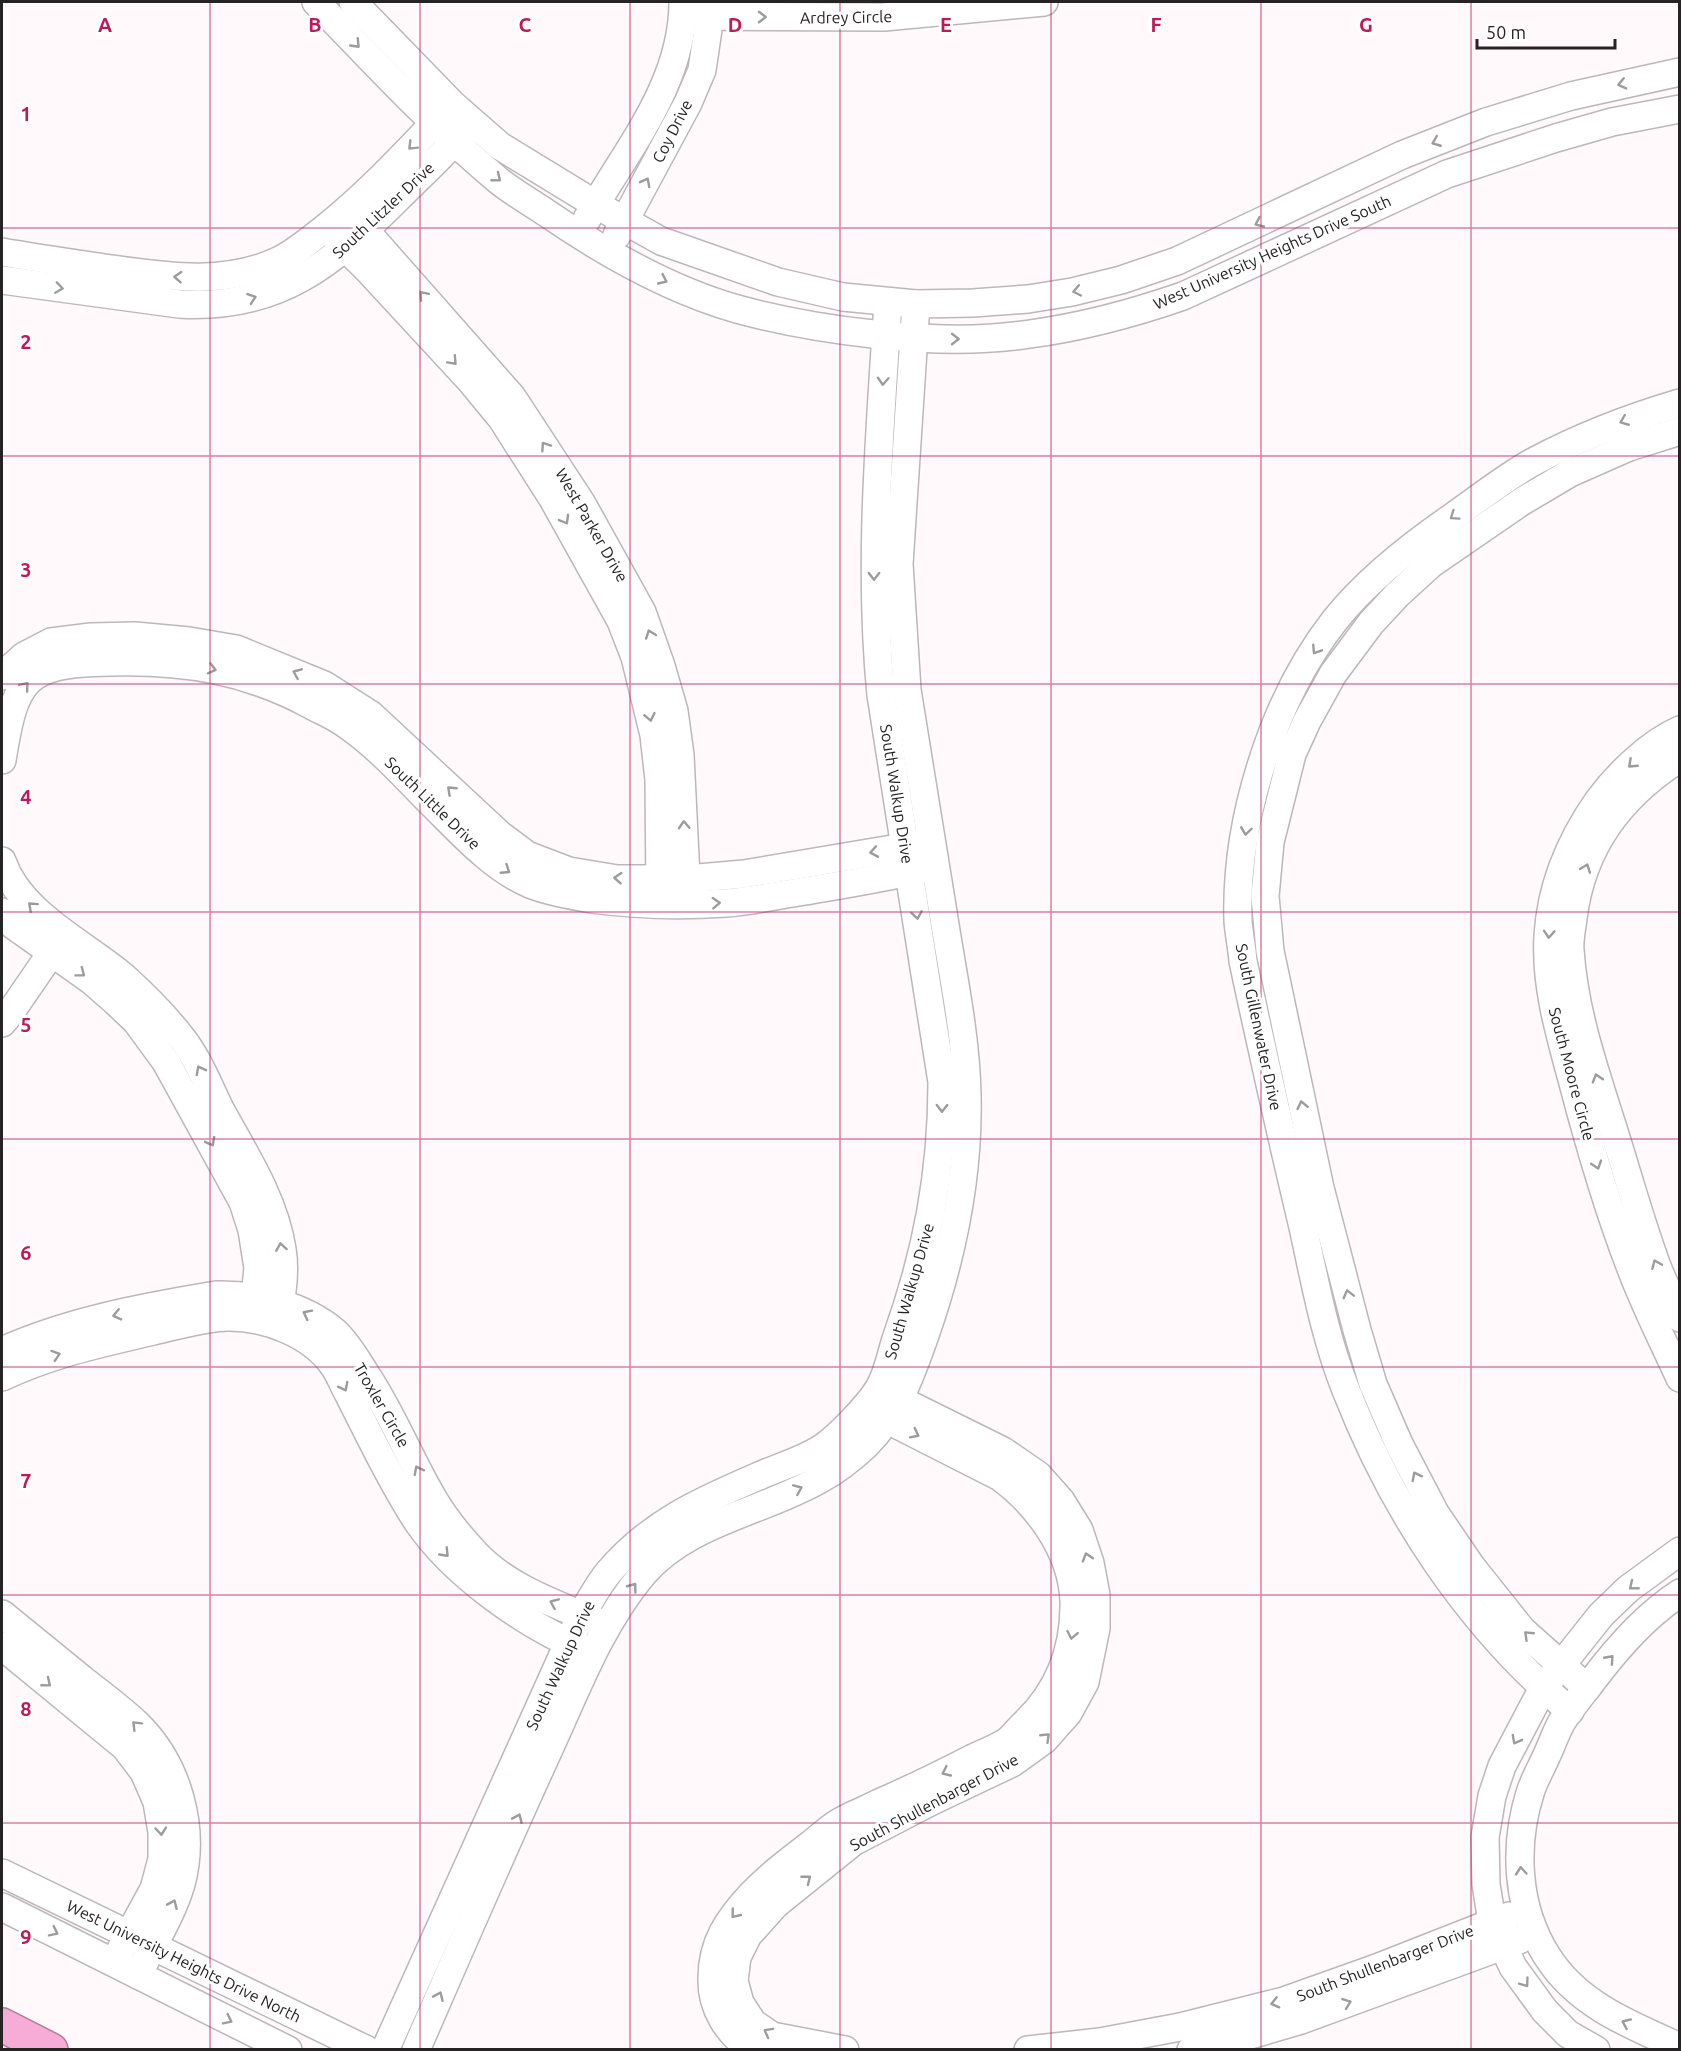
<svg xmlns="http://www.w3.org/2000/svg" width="1681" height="2051" font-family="Ubuntu,sans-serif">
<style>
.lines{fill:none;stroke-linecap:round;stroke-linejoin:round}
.minor-casing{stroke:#bdb6ba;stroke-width:30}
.highway-casing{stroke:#ae7c99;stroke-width:36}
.minor{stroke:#fff;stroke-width:27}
.highway{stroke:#f7acd8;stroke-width:33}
.oneway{stroke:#9d9c9d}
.grid{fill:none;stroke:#c2185b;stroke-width:1.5;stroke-opacity:0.55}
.labels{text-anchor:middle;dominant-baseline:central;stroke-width:6;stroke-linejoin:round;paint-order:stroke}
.street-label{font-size:16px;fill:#262325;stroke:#fff}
.grid-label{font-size:20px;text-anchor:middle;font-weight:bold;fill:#c2185b;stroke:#fff;stroke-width:6;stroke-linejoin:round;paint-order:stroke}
</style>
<rect width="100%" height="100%" fill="#fff9fc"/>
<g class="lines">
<defs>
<g id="minor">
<path d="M316 2C375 63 433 126 499 181 514 193 532 203 548 214 605 253 670 290 737 309 781 321 827 329 873 334 924 340 978 342 1030 334 1082 327 1134 313 1183 296L1447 174 1556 138 1612 122 1680 109"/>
<polyline points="353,2 452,104 500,146 595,204 661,241 778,282 843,297 916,304 973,303 1028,299 1072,292 1121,280 1177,261 1402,155 1486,122 1571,96 1680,72"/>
<polyline points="683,16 884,17 1044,2"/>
<polyline points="348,211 512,397 582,504 642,612 661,666 674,711 680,755 687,897"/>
<path d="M587 219C626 150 683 85 683 2"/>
<polyline points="326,228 370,272 469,379 502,419 553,499 621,621 635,657 654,735 659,780 660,897"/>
<polyline points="617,235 688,103 702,70 712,2"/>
<path d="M2 252C36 258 71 263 105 268 163 276 224 287 280 260 296 252 310 240 324 229 368 194 407 152 445 112"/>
<path d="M2 280 179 304C279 310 332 264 398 198 421 175 445 153 466 129"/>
<polyline points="2,676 24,656 51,642 91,637 135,636 189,641 236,649 324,685 371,715 499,834 527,855 569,871 617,879 687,879 744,874 922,844"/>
<path d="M1680 730C1650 743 1617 775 1598 801 1570 841 1551 886 1548 936 1545 986 1560 1035 1573 1083 1589 1144 1607 1206 1630 1266 1644 1304 1663 1341 1680 1378"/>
<path d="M1680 758C1620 796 1582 847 1573 918 1572 928 1569 939 1570 950 1574 1011 1594 1068 1612 1125 1626 1169 1638 1213 1653 1255 1660 1277 1671 1297 1680 1318"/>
<path d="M2 760C15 679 24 663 110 662 183 660 246 670 311 705 322 711 334 716 344 723 375 744 401 772 427 799 456 827 491 868 530 884 549 892 571 895 592 899 636 905 681 906 726 903 752 901 779 895 805 891 846 884 886 878 926 868"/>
<path d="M2 861C20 914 84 943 125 978 146 997 167 1018 184 1041 199 1061 209 1086 220 1109 244 1153 274 1198 282 1249 286 1273 282 1298 276 1321"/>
<polyline points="2,912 13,925 92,981 116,1002 136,1021 166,1062 243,1202 252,1230 258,1268 253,1315"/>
<polyline points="2,1023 8,1016 63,936"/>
<path d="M2 1351C68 1321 144 1307 216 1295 257 1294 303 1305 335 1332 348 1344 358 1362 367 1376 393 1415 410 1460 434 1500 445 1519 461 1538 476 1554 508 1588 556 1604 598 1622"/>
<path d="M2 1377C53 1353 99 1344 153 1331 177 1326 204 1317 229 1317 266 1317 311 1334 333 1365 339 1373 343 1384 348 1393 359 1415 370 1437 381 1458 392 1479 404 1501 417 1521 454 1575 525 1625 585 1650"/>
<path d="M1680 1593C1646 1615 1617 1648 1593 1680 1583 1693 1572 1706 1563 1720 1556 1731 1552 1745 1546 1757 1541 1768 1535 1779 1531 1790 1513 1845 1516 1907 1547 1956 1577 2004 1630 2025 1680 2047"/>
<path d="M2 1614C29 1636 56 1658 83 1680 101 1694 120 1708 137 1724 178 1764 196 1828 181 1884 172 1915 152 1946 138 1975"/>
<polyline points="2,1646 125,1747 144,1772 157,1802 162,1832 162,1859 154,1889 114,1962"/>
<polyline points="1587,1688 1522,1630 1471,1566 1435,1513 1399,1444 1373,1384 1357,1330 1320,1188 1270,951 1265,896 1270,842 1292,754 1307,721 1333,674 1371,623 1397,595 1431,564 1521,502 1570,473 1629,447 1680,431"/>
<path d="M1570 1711C1469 1626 1394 1513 1346 1390 1325 1338 1315 1282 1303 1227 1282 1139 1262 1050 1243 961 1242 948 1239 934 1238 921 1235 820 1273 699 1335 620 1367 580 1409 547 1451 518 1477 500 1504 478 1533 462 1580 437 1629 418 1680 403"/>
<polyline points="2,1873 367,2050"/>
<polyline points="2,1907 288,2050"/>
<path d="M385 2050 581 1615C590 1601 598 1585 608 1573 650 1523 701 1501 759 1476 781 1466 805 1460 825 1446 841 1434 867 1407 878 1390 887 1376 891 1355 896 1339 927 1253 942 1173 942 1082L881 695C868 564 880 433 888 302"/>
<path d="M416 2050C460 1949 504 1847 550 1747 577 1688 601 1624 643 1574 689 1521 764 1512 822 1478 839 1469 853 1457 866 1445 897 1414 911 1375 925 1335 952 1258 969 1177 967 1095 966 1040 955 986 946 931 933 851 920 771 907 690L899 564 916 304"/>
<path d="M752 2050C728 2034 711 2008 712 1978 712 1943 728 1920 751 1895 769 1876 789 1861 810 1845 819 1838 828 1829 838 1823 851 1815 866 1810 879 1803 911 1789 942 1774 973 1758 984 1753 996 1748 1006 1742 1012 1738 1017 1731 1022 1726 1058 1693 1075 1650 1074 1601 1072 1551 1038 1505 1000 1477L872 1412"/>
<polyline points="845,2050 772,2036 753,2023 740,2003 734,1981 737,1957 748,1935 776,1904 853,1842 932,1801 1012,1763 1044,1740 1068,1713 1085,1682 1096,1628 1096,1595 1090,1563 1079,1530 1061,1501 1038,1475 1003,1451 886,1393"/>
<polyline points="1028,2050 1100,2042 1180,2027 1284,2001 1374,1969 1509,1916"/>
<polyline points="1191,2050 1223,2043 1301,2020 1519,1940"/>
<polyline points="1596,2050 1568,2034 1545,2011 1513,1967 1492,1922 1486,1884 1485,1837 1492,1796 1502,1766 1543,1688 1601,1615 1628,1589 1680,1551"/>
</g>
<polyline id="highway" points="2,2025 51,2050"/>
</defs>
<use href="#minor" class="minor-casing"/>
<use href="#highway" class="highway-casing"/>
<use href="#minor" class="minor"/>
<use href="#highway" class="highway"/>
</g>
<defs><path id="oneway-chevron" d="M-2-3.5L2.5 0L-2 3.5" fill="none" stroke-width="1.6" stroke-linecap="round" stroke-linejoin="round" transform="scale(1.5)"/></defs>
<g class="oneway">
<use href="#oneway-chevron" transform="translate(762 17)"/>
<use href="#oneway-chevron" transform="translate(356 44) rotate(46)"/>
<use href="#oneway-chevron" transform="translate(1622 84) rotate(167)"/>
<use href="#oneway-chevron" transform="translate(1436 142) rotate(158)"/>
<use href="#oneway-chevron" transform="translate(412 146) rotate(135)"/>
<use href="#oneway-chevron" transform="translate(497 178) rotate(39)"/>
<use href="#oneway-chevron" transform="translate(646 182) rotate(-62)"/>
<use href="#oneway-chevron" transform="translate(1259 223) rotate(155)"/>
<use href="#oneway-chevron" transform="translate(178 277) rotate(-176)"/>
<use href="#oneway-chevron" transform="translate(663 280) rotate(25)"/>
<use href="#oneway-chevron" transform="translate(59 288) rotate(8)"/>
<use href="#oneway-chevron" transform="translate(1077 291) rotate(168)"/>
<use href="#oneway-chevron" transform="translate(423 295) rotate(-131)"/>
<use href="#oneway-chevron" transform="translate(252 298) rotate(-19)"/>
<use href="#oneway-chevron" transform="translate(955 339)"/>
<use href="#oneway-chevron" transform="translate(453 361) rotate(47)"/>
<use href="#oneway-chevron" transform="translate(883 381) rotate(93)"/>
<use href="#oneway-chevron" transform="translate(1624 421) rotate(158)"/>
<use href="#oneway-chevron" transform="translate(545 446) rotate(-124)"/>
<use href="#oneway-chevron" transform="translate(1454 516) rotate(145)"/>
<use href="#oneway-chevron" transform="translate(565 520) rotate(60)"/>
<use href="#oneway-chevron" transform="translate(874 576) rotate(90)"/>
<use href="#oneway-chevron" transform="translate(650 634) rotate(-110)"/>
<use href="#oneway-chevron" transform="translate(1316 650) rotate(123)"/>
<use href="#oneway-chevron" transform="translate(212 669) rotate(14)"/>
<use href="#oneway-chevron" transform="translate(297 673) rotate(-157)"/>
<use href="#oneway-chevron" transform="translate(25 686) rotate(-50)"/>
<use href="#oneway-chevron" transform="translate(650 717) rotate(78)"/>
<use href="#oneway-chevron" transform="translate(1632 764) rotate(137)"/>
<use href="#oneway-chevron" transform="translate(451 790) rotate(-137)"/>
<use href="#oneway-chevron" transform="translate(684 825) rotate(-93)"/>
<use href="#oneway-chevron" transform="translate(1246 831) rotate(98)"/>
<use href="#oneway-chevron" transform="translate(874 852) rotate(170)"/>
<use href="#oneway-chevron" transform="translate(1586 868) rotate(-70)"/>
<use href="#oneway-chevron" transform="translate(506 870) rotate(33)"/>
<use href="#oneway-chevron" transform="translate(618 878) rotate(-176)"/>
<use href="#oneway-chevron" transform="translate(716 903) rotate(-3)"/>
<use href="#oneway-chevron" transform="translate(32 906) rotate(-138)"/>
<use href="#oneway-chevron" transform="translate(917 915) rotate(81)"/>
<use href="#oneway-chevron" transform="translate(1549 934) rotate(94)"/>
<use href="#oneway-chevron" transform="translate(81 973) rotate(37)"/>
<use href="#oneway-chevron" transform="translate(200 1070) rotate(-118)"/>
<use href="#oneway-chevron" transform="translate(1597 1078) rotate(-107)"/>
<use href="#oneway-chevron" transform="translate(1302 1105) rotate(-102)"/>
<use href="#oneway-chevron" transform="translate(942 1108) rotate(91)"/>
<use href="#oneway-chevron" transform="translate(211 1142) rotate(62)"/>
<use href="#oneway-chevron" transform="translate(1597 1165) rotate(72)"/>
<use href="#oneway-chevron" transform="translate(281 1247) rotate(-99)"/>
<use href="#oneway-chevron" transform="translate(1656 1264) rotate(-113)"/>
<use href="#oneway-chevron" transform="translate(1348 1294) rotate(-104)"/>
<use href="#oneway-chevron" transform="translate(307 1314) rotate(-153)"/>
<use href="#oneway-chevron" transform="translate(117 1315) rotate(167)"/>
<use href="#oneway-chevron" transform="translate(56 1355) rotate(-18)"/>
<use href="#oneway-chevron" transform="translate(344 1387) rotate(63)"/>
<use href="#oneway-chevron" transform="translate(915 1434) rotate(27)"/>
<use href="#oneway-chevron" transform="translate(418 1470) rotate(-117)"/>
<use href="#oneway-chevron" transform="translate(1416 1476) rotate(-117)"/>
<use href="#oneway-chevron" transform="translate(798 1489) rotate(-23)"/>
<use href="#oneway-chevron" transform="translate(445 1553) rotate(46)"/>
<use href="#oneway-chevron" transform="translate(1087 1557) rotate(-107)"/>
<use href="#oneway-chevron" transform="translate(1633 1586) rotate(141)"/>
<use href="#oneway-chevron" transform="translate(633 1587) rotate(-53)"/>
<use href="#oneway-chevron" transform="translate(554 1603) rotate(-157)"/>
<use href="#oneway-chevron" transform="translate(1072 1635) rotate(101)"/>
<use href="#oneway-chevron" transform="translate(1528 1635) rotate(-136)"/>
<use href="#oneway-chevron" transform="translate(1610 1659) rotate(-48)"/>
<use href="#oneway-chevron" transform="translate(47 1683) rotate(39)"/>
<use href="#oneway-chevron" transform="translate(136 1725) rotate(-135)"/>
<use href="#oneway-chevron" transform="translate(1046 1737) rotate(-44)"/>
<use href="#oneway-chevron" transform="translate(1516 1740) rotate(118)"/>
<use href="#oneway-chevron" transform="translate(946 1772) rotate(155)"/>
<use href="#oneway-chevron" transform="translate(518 1818) rotate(-66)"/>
<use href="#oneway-chevron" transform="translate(161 1831) rotate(85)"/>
<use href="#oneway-chevron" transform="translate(1521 1871) rotate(-95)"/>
<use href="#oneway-chevron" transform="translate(807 1879) rotate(-38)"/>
<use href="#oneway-chevron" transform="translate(173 1904) rotate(-66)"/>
<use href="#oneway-chevron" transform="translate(735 1914) rotate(129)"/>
<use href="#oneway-chevron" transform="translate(54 1932) rotate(26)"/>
<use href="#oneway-chevron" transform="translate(1525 1983) rotate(54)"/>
<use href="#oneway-chevron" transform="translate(439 1996) rotate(-66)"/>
<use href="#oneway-chevron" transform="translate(1275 2003) rotate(166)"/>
<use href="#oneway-chevron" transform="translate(1347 2003) rotate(-20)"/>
<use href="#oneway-chevron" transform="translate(228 2020) rotate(26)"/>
<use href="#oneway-chevron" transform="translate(1626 2023) rotate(-156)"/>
<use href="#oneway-chevron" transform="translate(768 2032) rotate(-151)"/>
</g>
<path class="grid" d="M210 2V2050M420 2V2050M630 2V2050M840 2V2050M1051 2V2050M1261 2V2050M1471 2V2050M2 228H1680M2 456H1680M2 684H1680M2 912H1680M2 1139H1680M2 1367H1680M2 1595H1680M2 1823H1680"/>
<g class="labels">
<g class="street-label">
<text transform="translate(846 17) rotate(-1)">Ardrey Circle</text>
<text transform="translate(672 131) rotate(-63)">Coy Drive</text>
<text transform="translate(383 210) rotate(-43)">South Litzler Drive</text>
<text transform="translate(1272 252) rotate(-24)">West University Heights Drive South</text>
<text transform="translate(592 525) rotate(60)">West Parker Drive</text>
<text transform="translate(897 794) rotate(81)">South Walkup Drive</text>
<text transform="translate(433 803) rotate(44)">South Little Drive</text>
<text transform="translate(1259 1027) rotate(78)">South Gillenwater Drive</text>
<text transform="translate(1572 1074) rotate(75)">South Moore Circle</text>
<text transform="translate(909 1291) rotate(-74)">South Walkup Drive</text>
<text transform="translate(382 1405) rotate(60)">Troxler Circle</text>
<text transform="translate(560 1665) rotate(-65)">South Walkup Drive</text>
<text transform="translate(934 1802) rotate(-28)">South Shullenbarger Drive</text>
<text transform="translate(184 1961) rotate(26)">West University Heights Drive North</text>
<text transform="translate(1385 1963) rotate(-21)">South Shullenbarger Drive</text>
</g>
</g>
<g class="grid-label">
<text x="105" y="32">A</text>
<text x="315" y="32">B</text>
<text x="525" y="32">C</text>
<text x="735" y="32">D</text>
<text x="946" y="32">E</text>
<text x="1156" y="32">F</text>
<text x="1366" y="32">G</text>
<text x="26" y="121">1</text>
<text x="26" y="349">2</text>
<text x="26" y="577">3</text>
<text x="26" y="804">4</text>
<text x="26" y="1032">5</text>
<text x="26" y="1260">6</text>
<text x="26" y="1488">7</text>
<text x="26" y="1716">8</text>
<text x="26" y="1944">9</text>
</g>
<rect width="1681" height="2051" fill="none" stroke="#262325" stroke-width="6"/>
<path d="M1477 39v9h138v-9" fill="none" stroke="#262325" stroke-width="3"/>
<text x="1486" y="39" font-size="18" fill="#262325" stroke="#ffffff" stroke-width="4.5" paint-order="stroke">50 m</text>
</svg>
